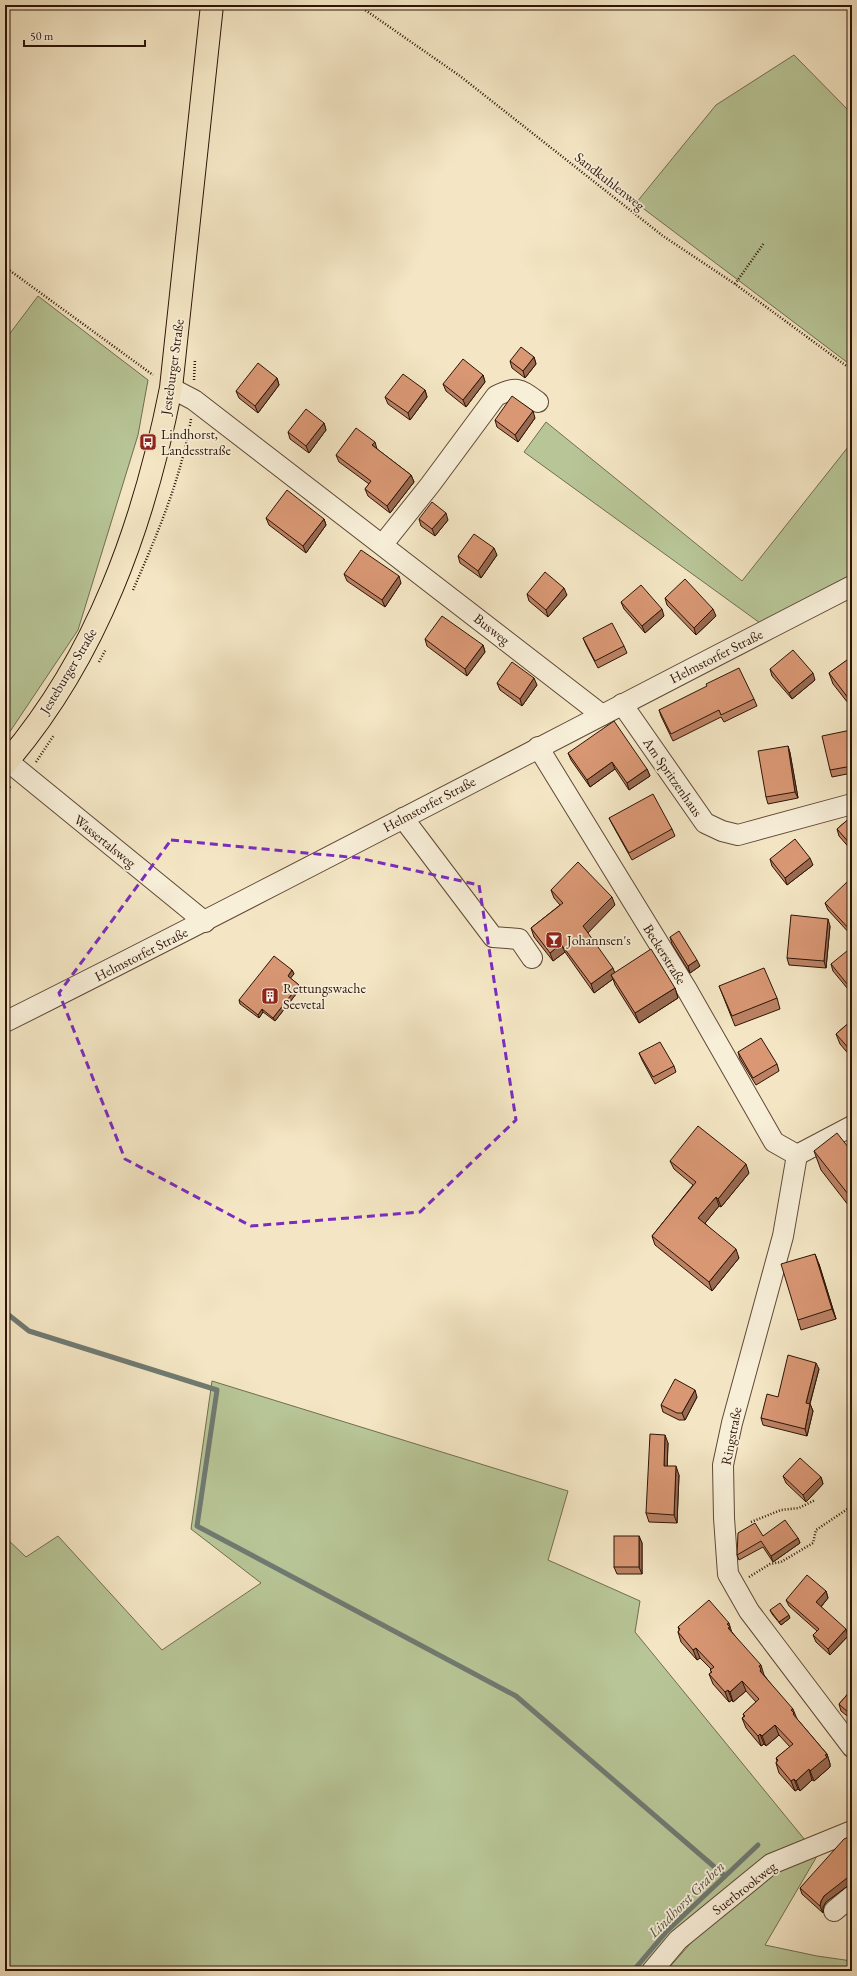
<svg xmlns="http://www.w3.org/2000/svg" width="857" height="1976" font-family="'EB Garamond',serif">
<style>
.green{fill:#b8c697;stroke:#726d50}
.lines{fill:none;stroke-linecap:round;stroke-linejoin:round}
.stream{stroke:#707a72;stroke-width:5}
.minor-casing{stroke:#5f4837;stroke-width:22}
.major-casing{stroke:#2d1408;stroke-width:24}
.path{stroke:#2d1408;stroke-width:2.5;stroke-dasharray:1 2;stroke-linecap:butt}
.minor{stroke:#f8efd9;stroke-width:20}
.major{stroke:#f4e6c4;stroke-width:22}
.wall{fill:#bb8264;stroke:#2d1408}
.shaded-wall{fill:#986a51;stroke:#2d1408}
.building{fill:#d99774;stroke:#2d1408}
.marked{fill:none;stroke:#7b2cbf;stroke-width:3;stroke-dasharray:8 5;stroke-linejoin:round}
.labels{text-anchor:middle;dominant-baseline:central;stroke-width:3.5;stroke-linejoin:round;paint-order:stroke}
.street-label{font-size:14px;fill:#2d1408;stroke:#f8efd9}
.poi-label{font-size:14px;fill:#2d1408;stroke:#f8efd9;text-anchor:start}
.water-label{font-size:15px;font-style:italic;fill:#545046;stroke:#f8efd9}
</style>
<rect width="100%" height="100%" fill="#f4e6c4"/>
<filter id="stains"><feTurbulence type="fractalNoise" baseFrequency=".005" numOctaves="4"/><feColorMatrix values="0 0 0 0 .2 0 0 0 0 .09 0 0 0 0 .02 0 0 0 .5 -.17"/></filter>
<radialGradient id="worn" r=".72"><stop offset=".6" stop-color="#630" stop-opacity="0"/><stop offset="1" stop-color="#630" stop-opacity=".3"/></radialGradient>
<g class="green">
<polygon points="794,55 852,114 852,366 636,203 716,105"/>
<polygon points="38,296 148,380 138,435 78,630 7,736 5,734 5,340"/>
<polygon points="546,422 742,581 852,442 852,574 760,623 524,452"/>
<polygon points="212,1381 568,1491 548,1560 640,1601 635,1632 805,1840 674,1934 641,1971 5,1971 5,1537 26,1557 58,1536 162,1650 261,1583 191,1529"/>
<polygon points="817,1856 765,1945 817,1956 852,1961 852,1971 666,1971 706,1926 776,1870"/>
</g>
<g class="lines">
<g class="stream">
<polyline points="5,1312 29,1331 217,1390 197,1526 516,1696 725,1876"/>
<polyline points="633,1971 667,1931 758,1845"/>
</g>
<defs>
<g id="minor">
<polyline points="171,388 194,400 602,715"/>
<path d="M383 544 430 485 496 396C517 385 520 389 538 402"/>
<polyline points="622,704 705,823 722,831 738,835 852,804"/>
<polyline points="538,747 686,988 774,1142 797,1155"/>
<polyline points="5,759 205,922"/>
<polyline points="403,818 493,937 519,939 532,958"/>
<path d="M5 1022C289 880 569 731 852 586"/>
<polyline points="797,1155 783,1236 732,1423 723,1465 724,1518 728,1574 749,1611 852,1747"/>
<polyline points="797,1155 852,1126"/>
<polyline points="834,1911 852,1896"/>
<polyline points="652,1971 678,1940 771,1864 852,1831"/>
</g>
<path id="major" d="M5 764C97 658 144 524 171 388L212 5"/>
</defs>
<use href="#minor" class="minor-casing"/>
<use href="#major" class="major-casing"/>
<g class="path">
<polyline points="358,5 460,76 663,236 735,284 852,370"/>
<polyline points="5,267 153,375"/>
<polyline points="735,284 764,243"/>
<polyline points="194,380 195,359"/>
<path d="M133 590C157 535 181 479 191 419"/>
<polyline points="99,662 106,649"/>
<polyline points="36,762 54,735"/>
<polyline points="5,791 11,786"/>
<polyline points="751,1522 781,1510 799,1508 815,1500"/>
<polyline points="749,1577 770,1564 781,1562 813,1543 816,1530 852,1506"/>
</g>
<use href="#minor" class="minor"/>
<use href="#major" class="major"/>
</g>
<g class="wall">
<polygon points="534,357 536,364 525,378 512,368 510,361"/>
<polygon points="483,375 485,382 466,407 446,391 443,384"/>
<polygon points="277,378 279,385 258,413 239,398 236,391"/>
<polygon points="425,390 427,397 410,420 388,404 385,397"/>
<polygon points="535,418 518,442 497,427 495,420"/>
<polygon points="324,423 326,430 309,453 290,439 288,432"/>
<polygon points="377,449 411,475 414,482 390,513 368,496 365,489 369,484 339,462 336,455"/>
<polygon points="266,518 324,519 326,525 306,553 269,525"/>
<polygon points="419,519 448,520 435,536 421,526"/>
<polygon points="497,555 481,578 460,563 458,556"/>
<polygon points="344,574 401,583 385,607 347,581"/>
<polygon points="527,594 567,595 548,617 529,601"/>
<polygon points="665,598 716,616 696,635 667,605"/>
<polygon points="621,602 664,616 645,633 624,609"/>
<polygon points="583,638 624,646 627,653 598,668 586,645"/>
<polygon points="425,639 483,645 485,652 467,676 427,646"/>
<polygon points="852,657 852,708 833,684 829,673"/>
<polygon points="770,669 815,680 792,699 772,676"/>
<polygon points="497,683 537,685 522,706 500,690"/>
<polygon points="754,699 757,706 724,722 721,717 673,741 661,716 659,710"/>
<polygon points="851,730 852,733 852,773 832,777 830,770"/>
<polygon points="788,746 790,753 798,798 768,804 766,797"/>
<polygon points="568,753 647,769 650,776 629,790 615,769 590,787 571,760"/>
<polygon points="852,816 852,851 839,836 837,829"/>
<polygon points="609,818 672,829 675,836 632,860 612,824"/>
<polygon points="770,859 813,865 787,885 772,866"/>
<polygon points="852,887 852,936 828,910 825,903"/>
<polygon points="551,890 615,905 587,933 615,973 675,988 678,998 639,1023 615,985 613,979 594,993 565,952 553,961 534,937 531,928 560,905 554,898"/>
<polygon points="830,926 826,968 789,965 787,958"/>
<polygon points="670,937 700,966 690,973 672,944"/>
<polygon points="852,958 852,994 833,971 831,964"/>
<polygon points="292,970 294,974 290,978 299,985 300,989 275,1021 263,1012 259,1018 240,1004 239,1000"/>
<polygon points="719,986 777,998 780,1009 735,1026"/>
<polygon points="852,1020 852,1058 840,1044 836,1034"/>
<polygon points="738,1052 777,1064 779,1071 756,1085 740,1059"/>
<polygon points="639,1053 674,1066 676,1072 655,1084 642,1060"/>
<polygon points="814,1151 852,1152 852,1210 821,1170"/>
<polygon points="670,1161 749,1173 721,1207 719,1206 705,1223 739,1258 712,1291 655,1245 652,1236 693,1185 674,1169"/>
<polygon points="819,1264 836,1319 801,1330 798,1320"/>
<polygon points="819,1369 810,1404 813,1411 807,1436 763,1425 761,1418 778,1397"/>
<polygon points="697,1397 685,1420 679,1420 663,1412 661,1405"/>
<polygon points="668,1443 667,1466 679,1475 677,1523 649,1522 646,1513"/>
<polygon points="783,1476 821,1477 823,1484 806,1502 786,1483"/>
<polygon points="639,1536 642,1543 642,1574 617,1574 614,1567"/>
<polygon points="763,1536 798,1538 800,1543 773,1562 763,1547 739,1560 737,1555"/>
<polygon points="826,1591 828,1598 821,1607 848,1636 830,1655 816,1642 813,1635 817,1631 789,1606 786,1600"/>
<polygon points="770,1610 790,1618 781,1625 772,1614"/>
<polygon points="678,1627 732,1632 797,1719 827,1754 830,1764 830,1767 814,1781 812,1780 800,1791 798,1789 795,1791 779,1773 776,1763 777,1761 776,1758 790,1747 779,1735 766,1746 764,1744 761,1746 746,1728 742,1718 744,1716 743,1714 756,1702 746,1691 733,1702 732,1700 729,1702 713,1684 709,1674 711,1673 711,1669 700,1658 697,1660 681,1642 678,1632 679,1630"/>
<polygon points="852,1689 852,1720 841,1711 839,1704"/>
<polygon points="852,1837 852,1882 849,1885 826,1902 823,1907 823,1913 802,1894 800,1888"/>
</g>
<g class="shaded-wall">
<polygon points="534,357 536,364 525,378 523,371"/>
<polygon points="483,375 485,382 466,407 463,400"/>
<polygon points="277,378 279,385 258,413 255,406"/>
<polygon points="425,390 427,397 410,420 408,413"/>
<polygon points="533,411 535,418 518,442 515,435"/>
<polygon points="324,423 326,430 309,453 306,446"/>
<polygon points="375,442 377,449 372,445"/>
<polygon points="411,475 414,482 390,513 387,506"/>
<polygon points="446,513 448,520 435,536 432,529"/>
<polygon points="324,519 326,525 306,553 303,546"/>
<polygon points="494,548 497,555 481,578 478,571"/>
<polygon points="399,576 401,583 385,607 382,600"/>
<polygon points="564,588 567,595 548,617 546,610"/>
<polygon points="662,609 664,616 645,633 642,626"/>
<polygon points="713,609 716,616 696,635 694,628"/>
<polygon points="483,645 485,652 467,676 465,669"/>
<polygon points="813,673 815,680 792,699 789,693"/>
<polygon points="534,678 537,685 522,706 520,699"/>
<polygon points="788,746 790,753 798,798 795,792"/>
<polygon points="612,762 615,769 590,787 587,780"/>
<polygon points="647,769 650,776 629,790 627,783"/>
<polygon points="810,858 813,865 787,885 785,878"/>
<polygon points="612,897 615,905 586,935 583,926"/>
<polygon points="828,919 830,926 826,968 824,961"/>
<polygon points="561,944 565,952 553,961 550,953"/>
<polygon points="697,960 700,966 690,973 688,966"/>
<polygon points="613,968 616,976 611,975 613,979 594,993 591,984"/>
<polygon points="292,970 294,974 289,980 288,976"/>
<polygon points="299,985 300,989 275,1021 273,1018"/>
<polygon points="675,988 678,998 639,1023 635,1013"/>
<polygon points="262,1009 263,1012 259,1018 258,1015"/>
<polygon points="746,1164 749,1173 721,1207 718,1199"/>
<polygon points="716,1197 719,1206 702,1227 698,1218"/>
<polygon points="736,1249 739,1258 712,1291 709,1282"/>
<polygon points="815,1254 819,1264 836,1319 832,1309"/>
<polygon points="816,1363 819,1369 808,1410 806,1403"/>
<polygon points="695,1390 697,1397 685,1420 682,1413"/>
<polygon points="810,1404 813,1411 807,1436 805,1429"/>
<polygon points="665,1435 668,1443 667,1474 664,1466"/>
<polygon points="676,1466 679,1475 677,1523 674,1515"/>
<polygon points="821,1477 823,1484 806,1502 803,1495"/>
<polygon points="639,1536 642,1543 642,1574 639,1567"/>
<polygon points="798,1538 800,1543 773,1562 771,1556"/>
<polygon points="826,1591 828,1598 819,1609 816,1602"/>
<polygon points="789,1615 790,1618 781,1625 779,1622"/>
<polygon points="729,1623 732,1633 733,1637 727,1624"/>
<polygon points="846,1629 848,1636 830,1655 828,1649"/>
<polygon points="696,1648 700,1658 697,1660 693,1650"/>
<polygon points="761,1665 764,1675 764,1681 759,1666"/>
<polygon points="742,1681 746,1691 733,1702 730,1692"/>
<polygon points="728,1690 732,1700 729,1702 725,1692"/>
<polygon points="793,1709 797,1719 796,1724 791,1710"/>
<polygon points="775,1725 779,1735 766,1746 762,1736"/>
<polygon points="760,1734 764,1744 761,1746 758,1736"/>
<polygon points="827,1754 830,1764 830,1767 814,1781 810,1771"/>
<polygon points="809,1769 812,1780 800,1791 796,1781"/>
<polygon points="794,1779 798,1789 795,1791 791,1781"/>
<polygon points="852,1872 852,1882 849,1885 826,1902 823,1907 823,1913 820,1906 821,1901 824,1896"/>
</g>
<g class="building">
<polygon points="521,347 534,357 523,371 510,361"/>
<polygon points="463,359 483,375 463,400 443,384"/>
<polygon points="258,363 277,378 255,406 236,391"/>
<polygon points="403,374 425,390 408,413 385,397"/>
<polygon points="512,396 533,411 515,435 495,420"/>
<polygon points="306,409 324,423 306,446 288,432"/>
<polygon points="356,428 375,442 372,445 411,475 387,506 365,489 371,481 336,455"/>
<polygon points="287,490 324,519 303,546 266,518"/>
<polygon points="432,502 446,513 432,529 419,519"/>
<polygon points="474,534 494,548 478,571 458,556"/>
<polygon points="361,550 399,576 382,600 344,574"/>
<polygon points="545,572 564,588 546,610 527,594"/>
<polygon points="685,579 713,609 694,628 665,598"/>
<polygon points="641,585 662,609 642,626 621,602"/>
<polygon points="442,616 483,645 465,669 425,639"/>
<polygon points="612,623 624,646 595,661 583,638"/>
<polygon points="793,650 813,673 789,693 770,669"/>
<polygon points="851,657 852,657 852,703 829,673"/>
<polygon points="512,662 534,678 520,699 497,683"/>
<polygon points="739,668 754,699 721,715 719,710 671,734 659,710 707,686 706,684"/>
<polygon points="614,721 647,769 627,783 612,762 587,780 568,753"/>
<polygon points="851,730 852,736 852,766 830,770 822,736"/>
<polygon points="788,746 795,792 766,797 758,751"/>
<polygon points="653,794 672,829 629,853 609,818"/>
<polygon points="852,816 852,846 837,829"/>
<polygon points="795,839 810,858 785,878 770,859"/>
<polygon points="578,862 612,897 583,926 613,968 591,984 561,944 550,953 531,928 563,903 551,890"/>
<polygon points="847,882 852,887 852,932 825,903"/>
<polygon points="791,915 828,919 824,961 787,958"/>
<polygon points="679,931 697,960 688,966 670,937"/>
<polygon points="651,949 675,988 635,1013 611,975"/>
<polygon points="847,951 852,958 852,990 831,964"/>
<polygon points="274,956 292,970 288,976 299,985 273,1018 262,1009 258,1015 239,1000"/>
<polygon points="764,968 777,998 732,1016 719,986"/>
<polygon points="852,1020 852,1052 836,1034"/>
<polygon points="761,1038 777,1064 753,1078 738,1052"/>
<polygon points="660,1042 674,1066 653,1077 639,1053"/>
<polygon points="698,1126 746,1164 718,1199 716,1197 698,1218 736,1249 709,1282 652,1236 696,1182 670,1161"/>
<polygon points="837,1133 852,1152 852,1199 814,1151"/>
<polygon points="815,1254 832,1309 798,1320 781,1264"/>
<polygon points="788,1355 816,1363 806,1403 810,1404 805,1429 761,1418 767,1394 778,1397"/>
<polygon points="675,1379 695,1390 682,1413 677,1413 661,1405"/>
<polygon points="650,1434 665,1435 664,1466 676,1466 674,1515 646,1513"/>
<polygon points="800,1458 821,1477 803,1495 783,1476"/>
<polygon points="852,1499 852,1503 850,1500"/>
<polygon points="785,1520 798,1538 771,1556 761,1541 737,1555 738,1533 755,1523 763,1536"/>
<rect x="614" y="1536" width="25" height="31"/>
<polygon points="807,1575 826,1591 816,1602 846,1629 828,1649 813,1635 819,1629 786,1600"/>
<polygon points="709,1600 729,1623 727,1624 730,1627 728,1628 761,1665 759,1666 761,1669 760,1671 793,1709 791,1710 794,1713 793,1714 827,1754 825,1755 827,1757 810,1771 809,1769 796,1781 794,1779 791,1781 776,1763 778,1760 776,1758 793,1744 775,1725 762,1736 760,1734 758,1736 742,1718 745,1716 743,1714 759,1699 742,1681 730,1692 728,1690 725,1692 709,1674 712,1672 710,1670 714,1667 696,1648 693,1650 678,1632 680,1629 678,1627"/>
<polygon points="780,1603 789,1615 779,1622 770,1610"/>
<polygon points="852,1689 852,1716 839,1704"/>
<polygon points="851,1836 852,1837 852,1872 847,1878 824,1896 821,1901 820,1906 800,1888 844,1839"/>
</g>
<path class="marked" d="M171 840 359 858 479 885 516 1120 420 1212 251 1226 125 1159 59 993Z"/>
<defs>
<symbol id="bus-square" viewBox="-11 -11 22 22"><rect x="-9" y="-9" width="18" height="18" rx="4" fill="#8f2418" stroke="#f8efd9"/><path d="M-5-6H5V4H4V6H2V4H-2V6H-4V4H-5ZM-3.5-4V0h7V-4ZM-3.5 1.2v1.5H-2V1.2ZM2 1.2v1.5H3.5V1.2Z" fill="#fff"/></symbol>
<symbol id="bar-square" viewBox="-11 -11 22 22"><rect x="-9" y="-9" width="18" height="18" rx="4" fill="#8f2418" stroke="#f8efd9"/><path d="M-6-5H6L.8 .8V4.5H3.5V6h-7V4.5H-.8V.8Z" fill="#fff"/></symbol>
<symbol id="building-square" viewBox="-11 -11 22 22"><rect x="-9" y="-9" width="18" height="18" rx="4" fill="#8f2418" stroke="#f8efd9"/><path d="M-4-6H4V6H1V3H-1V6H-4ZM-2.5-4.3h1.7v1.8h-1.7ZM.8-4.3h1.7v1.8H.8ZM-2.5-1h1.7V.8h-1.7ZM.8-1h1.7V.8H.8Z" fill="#fff"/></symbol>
</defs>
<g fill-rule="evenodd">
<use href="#bus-square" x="138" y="432" width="20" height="20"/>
<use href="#bar-square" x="544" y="930" width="20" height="20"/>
<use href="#building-square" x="260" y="986" width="20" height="20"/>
</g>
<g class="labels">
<g class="street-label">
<text transform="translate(610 181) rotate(38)">Sandkuhlenweg</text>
<text transform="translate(172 367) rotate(-82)">Jesteburger Straße</text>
<text transform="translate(492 629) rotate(38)">Busweg</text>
<text transform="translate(716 656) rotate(-27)">Helmstorfer Straße</text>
<text transform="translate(68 671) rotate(-59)">Jesteburger Straße</text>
<text transform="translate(673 777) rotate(55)">Am Spritzenhaus</text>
<text transform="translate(429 804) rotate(-28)">Helmstorfer Straße</text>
<text transform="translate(105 841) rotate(39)">Wassertalsweg</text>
<text transform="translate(141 954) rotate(-27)">Helmstorfer Straße</text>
<text transform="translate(665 954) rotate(58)">Beckerstraße</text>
<text transform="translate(731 1436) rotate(-79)">Ringstraße</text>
<text transform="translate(744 1888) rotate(-38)">Suerbrookweg</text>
</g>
<g class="poi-label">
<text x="161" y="434">Lindhorst,<tspan x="161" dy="16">Landesstraße</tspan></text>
<text x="567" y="940">Johannsen's</text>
<text x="283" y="988">Rettungswache<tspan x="283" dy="16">Seevetal</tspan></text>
</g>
<g class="water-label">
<text transform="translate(686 1899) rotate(-45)">Lindhorst Graben</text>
</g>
</g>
<rect width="857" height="1976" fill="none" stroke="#f4e6c4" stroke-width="20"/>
<rect x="6" y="6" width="845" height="1964" fill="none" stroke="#2d1408" stroke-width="2"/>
<rect x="10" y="10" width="837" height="1956" fill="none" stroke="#2d1408"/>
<path d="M24 40v6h121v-6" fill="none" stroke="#2d1408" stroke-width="2"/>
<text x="30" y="40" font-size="12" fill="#2d1408" stroke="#f8efd9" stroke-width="3" paint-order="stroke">50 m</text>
<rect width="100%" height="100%" filter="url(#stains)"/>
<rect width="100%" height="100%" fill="url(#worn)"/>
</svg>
